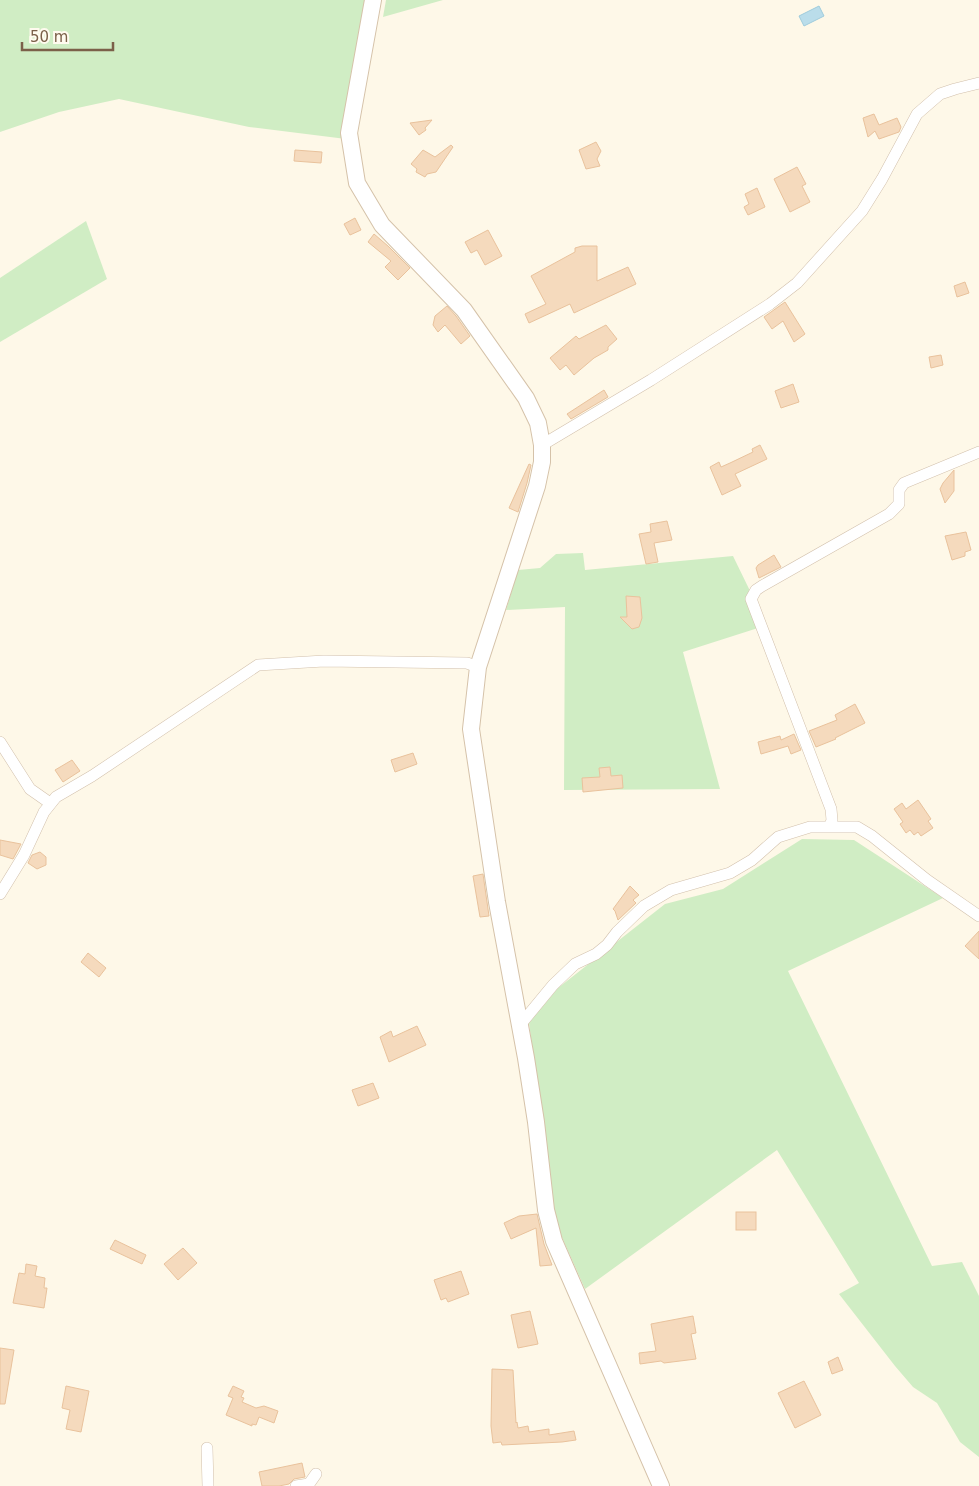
<svg xmlns="http://www.w3.org/2000/svg" width="979" height="1486" font-family="'DejaVu Sans',sans-serif">
<style>
.green{fill:#d0edc4}
.water{fill:#baddea;stroke:#9fccdc}
.building{fill:#f5dabd;stroke:#e9c29c}
.lines{fill:none;stroke-linecap:round;stroke-linejoin:round}
.street-casing{stroke:#d2c0ac;stroke-width:12}
.secondary-casing{stroke:#d5c2a9;stroke-width:18}
.street{stroke:#fff;stroke-width:11}
.secondary{stroke:#fff;stroke-width:16}
</style>
<rect width="100%" height="100%" fill="#fef8e8"/>
<g class="green">
<polygon points="0,0 372,0 351,72 346,139 249,127 119,99 59,112 0,132"/>
<polygon points="386,0 443,0 383,17"/>
<polygon points="86,221 107,279 0,342 0,278"/>
<polygon points="583,553 585,570 733,556 752,595 758,628 683,652 720,789 564,790 565,607 506,610 518,570 540,568 556,554"/>
<polygon points="802,839 854,840 943,898 788,971 932,1266 962,1262 979,1296 979,1457 960,1442 937,1403 913,1387 895,1366 839,1294 859,1283 777,1150 585,1289 556,1224 529,1023 558,988 665,904 723,889"/>
</g>
<polygon class="water" points="819,6 824,16 804,26 799,16"/>
<g class="building">
<polygon points="874,114 879,125 897,118 901,127 899,132 879,139 875,131 868,137 863,118"/>
<polygon points="432,120 425,128 426,130 419,135 410,123"/>
<polygon points="596,142 601,151 597,159 600,166 586,169 579,150"/>
<polygon points="451,145 453,147 436,172 427,174 425,177 416,172 417,169 411,164 423,150 435,157"/>
<polygon points="295,150 322,152 321,163 294,161"/>
<polygon points="797,167 806,184 802,186 810,202 790,212 774,179"/>
<polygon points="757,188 765,207 748,215 744,207 749,204 745,194"/>
<polygon points="355,218 361,230 350,235 344,224"/>
<polygon points="488,230 502,256 485,265 477,250 471,253 465,242"/>
<polygon points="374,234 388,246 410,268 398,280 385,267 391,261 368,242"/>
<polygon points="582,246 597,246 597,281 628,267 636,284 574,313 570,304 529,323 525,314 546,304 531,276 575,252 575,248"/>
<polygon points="965,282 969,293 957,297 954,286"/>
<polygon points="785,302 805,334 794,342 783,321 772,329 764,317"/>
<polygon points="447,306 456,316 470,336 461,344 445,325 438,332 433,325 435,316"/>
<polygon points="606,325 617,339 608,347 608,350 594,358 574,375 566,365 560,370 550,358 576,336 579,339"/>
<polygon points="941,355 943,365 931,368 929,357"/>
<polygon points="793,384 799,402 781,408 775,391"/>
<polygon points="604,390 608,397 571,419 567,414"/>
<polygon points="760,445 767,459 735,474 741,486 722,495 710,467 719,462 721,467 730,463 753,452 752,449"/>
<polygon points="529,464 531,465 527,483 518,512 509,508"/>
<polygon points="954,470 954,491 945,503 940,489 943,483"/>
<polygon points="667,521 672,540 654,543 658,562 646,564 639,534 651,532 650,524"/>
<polygon points="966,532 971,550 965,552 965,556 952,560 945,536"/>
<polygon points="774,555 781,567 759,578 756,568 758,565"/>
<polygon points="626,596 640,597 642,618 639,627 632,629 620,617 627,617"/>
<polygon points="855,704 865,723 835,738 836,739 816,747 809,731 837,720 835,715"/>
<polygon points="794,734 801,750 791,754 788,746 761,754 758,742 780,736 781,740"/>
<polygon points="413,753 417,764 395,772 391,760"/>
<polygon points="72,760 80,771 63,782 55,770"/>
<polygon points="610,767 611,776 622,775 623,788 583,792 582,778 600,777 599,768"/>
<polygon points="918,800 931,819 928,821 933,828 921,836 918,832 914,835 910,830 906,833 900,824 903,822 894,809 902,803 906,809"/>
<polygon points="0,840 21,844 13,859 0,855"/>
<polygon points="40,852 46,857 46,865 37,869 28,863 32,855"/>
<polygon points="483,874 489,916 480,917 473,876"/>
<polygon points="630,886 639,895 633,900 636,903 618,920 615,911 613,909"/>
<polygon points="979,931 979,959 965,946"/>
<polygon points="88,953 106,968 99,977 81,962"/>
<polygon points="417,1026 426,1045 389,1062 380,1037 391,1031 393,1037"/>
<polygon points="373,1083 379,1098 358,1106 352,1090"/>
<rect x="736" y="1212" width="20" height="18"/>
<polygon points="537,1214 544,1244 552,1265 540,1266 536,1228 511,1239 504,1223 519,1216"/>
<polygon points="115,1240 146,1255 142,1264 110,1249"/>
<polygon points="183,1248 197,1263 178,1280 164,1264"/>
<polygon points="26,1264 37,1266 35,1276 45,1278 44,1288 47,1288 44,1308 13,1303 19,1273 25,1274"/>
<polygon points="461,1271 469,1294 448,1302 446,1298 441,1300 434,1280"/>
<polygon points="530,1311 538,1344 518,1348 511,1315"/>
<polygon points="693,1316 696,1333 691,1334 696,1359 664,1363 661,1361 640,1364 639,1353 656,1351 651,1324"/>
<polygon points="0,1348 14,1350 5,1404 0,1404"/>
<polygon points="838,1357 843,1370 832,1374 828,1362"/>
<polygon points="492,1369 513,1370 516,1423 517,1422 518,1428 528,1426 529,1432 549,1429 549,1435 574,1431 576,1440 562,1442 502,1445 501,1442 493,1443 491,1426"/>
<polygon points="804,1381 821,1415 795,1428 778,1393"/>
<polygon points="66,1386 89,1391 81,1432 66,1429 70,1410 62,1408"/>
<polygon points="233,1386 244,1391 241,1397 244,1398 242,1402 256,1408 264,1406 278,1411 274,1423 259,1417 256,1425 252,1424 252,1426 226,1415 233,1398 228,1396"/>
<polygon points="302,1463 305,1477 294,1479 289,1484 279,1486 262,1486 259,1472"/>
</g>
<g class="lines">
<defs>
<g id="street">
<polyline points="542,445 651,380 770,304 797,283 862,211 882,179 917,114 940,94 955,89 979,83"/>
<polyline points="0,742 30,789 50,803"/>
<polyline points="830,826 832,820 831,809 751,599 756,590 762,586 889,514 899,504 899,490 904,483 979,452"/>
<polyline points="0,894 24,855 44,812 56,797 92,776 258,665 324,661 467,663 478,667"/>
<polyline points="520,1025 553,985 575,964 596,954 607,945 617,932 644,906 671,890 730,873 752,860 778,837 810,827 857,827 872,836 927,880 979,916"/>
<polyline points="207,1448 208,1486"/>
<polyline points="296,1486 309,1484 316,1474"/>
</g>
<polyline id="secondary" points="373,0 349,133 357,183 382,225 464,310 526,398 538,423 542,445 542,462 537,486 478,667 471,729 497,902 526,1058 536,1122 546,1210 554,1241 661,1486"/>
</defs>
<use href="#street" class="street-casing"/>
<use href="#secondary" class="secondary-casing"/>
<use href="#street" class="street"/>
<use href="#secondary" class="secondary"/>
</g>
<path d="M22 42v8h91v-8" fill="none" stroke="#7b6049" stroke-width="2.5"/>
<text x="30" y="42" font-size="15" fill="#7b6049" stroke="#fffbef" stroke-width="4" paint-order="stroke">50 m</text>
</svg>
